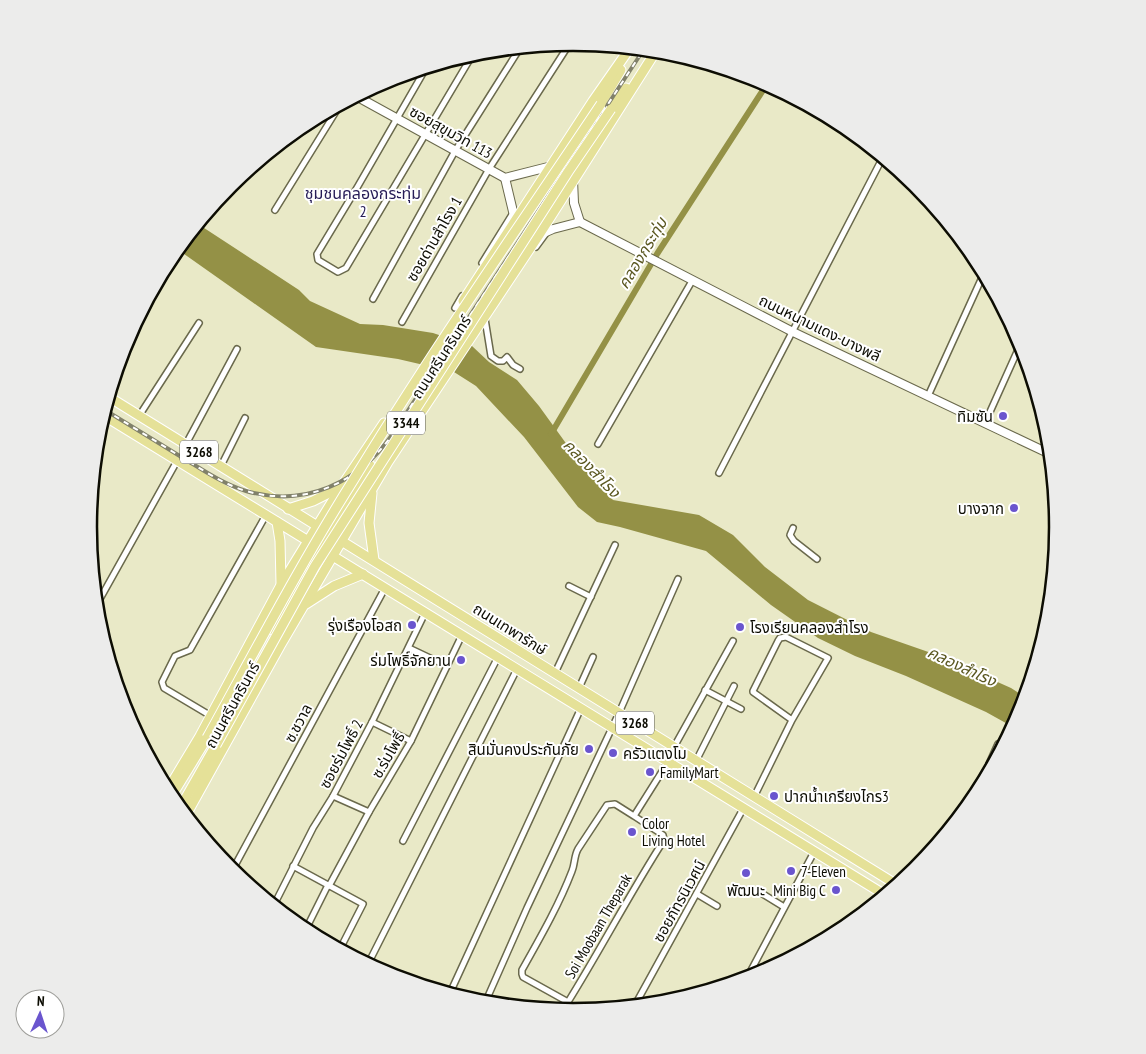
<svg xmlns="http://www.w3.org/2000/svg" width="1146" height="1054" font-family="'PT Sans Narrow','Noto Sans Thai',sans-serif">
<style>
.water{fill:#949146}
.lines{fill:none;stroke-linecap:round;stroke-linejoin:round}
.canal{stroke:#949146;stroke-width:6}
.minor-casing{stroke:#6a694c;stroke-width:8}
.secondary-casing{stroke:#6a694c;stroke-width:10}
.primary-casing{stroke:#fff;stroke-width:11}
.minor{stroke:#fff;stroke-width:5}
.secondary{stroke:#fff;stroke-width:8}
.primary{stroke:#e5e198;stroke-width:9}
.rail-casing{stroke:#81816a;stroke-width:4}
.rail{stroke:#fff;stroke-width:2;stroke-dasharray:5.5;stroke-linecap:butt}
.primary-bridge-casing{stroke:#fff;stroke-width:11;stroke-linecap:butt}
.primary-bridge{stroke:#e5e198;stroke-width:9}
.poi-dot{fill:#6a55ce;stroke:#fff;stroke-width:2}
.labels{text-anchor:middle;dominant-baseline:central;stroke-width:4;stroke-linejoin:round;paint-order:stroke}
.shield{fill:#fff;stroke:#56564f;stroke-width:1}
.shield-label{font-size:14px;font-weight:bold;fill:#0d0d03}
.street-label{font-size:15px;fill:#0d0d03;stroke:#fff}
.poi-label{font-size:15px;fill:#0d0d03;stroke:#fff;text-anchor:end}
.neighbourhood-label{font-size:16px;fill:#271d57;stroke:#fff}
.water-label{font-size:16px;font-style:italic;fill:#5a5720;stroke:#fff}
.rim{fill:none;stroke:#0d0d03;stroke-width:2.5}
</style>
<rect width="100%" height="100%" fill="#e9e9c7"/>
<polygon class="water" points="198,224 299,290 310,301 360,324 383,325 433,333 472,346 489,362 517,380 539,406 586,471 613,500 699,515 733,535 765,567 808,600 871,632 937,655 1011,688 1025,697 1021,713 1013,727 986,712 906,676 855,656 818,638 771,605 706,551 620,527 597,522 578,507 524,437 476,386 454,372 398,359 316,347 177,249"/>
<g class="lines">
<polyline class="canal" points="551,434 657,254 767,84"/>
<defs>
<g id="minor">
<polyline points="426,68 358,186 317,254 318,260 338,272 346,268 473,54"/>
<polyline points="275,210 340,105"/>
<polyline points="536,247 547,232"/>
<polyline points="482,263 513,213"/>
<polyline points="373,299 455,151 520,48"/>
<polyline points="455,308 462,296"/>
<polyline points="485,319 491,356 498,361 503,361 507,357 513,365 520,369"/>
<polyline points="402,322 489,169 570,43"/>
<polyline points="928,396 984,273"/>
<polyline points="139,416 199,323"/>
<polyline points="985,423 1021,343"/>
<polyline points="186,444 237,349"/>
<polyline points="598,444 692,281"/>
<polyline points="221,466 245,418"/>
<polyline points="719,473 883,157"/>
<polyline points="793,528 790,535 794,541 817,559"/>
<polyline points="569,586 591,597"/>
<polyline points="96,606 177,461"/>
<polyline points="409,648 447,666"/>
<polyline points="555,673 615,545"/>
<polyline points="579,688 593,657"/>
<polyline points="705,690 741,709"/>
<polyline points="211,716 164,688 162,682 175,656 190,650 266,515"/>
<polyline points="372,722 411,741"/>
<polyline points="674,747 733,641"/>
<polyline points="696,761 734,686"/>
<polyline points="991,768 989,764 998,744"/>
<polyline points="333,796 369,812"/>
<polyline points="754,797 792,720 828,658 786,637 780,638 778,641 753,691 753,692 792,720"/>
<path d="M634 816 615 804 607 805 578 849C574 856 575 864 572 871 559 905 540 938 522 970V974L523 977 568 1002C601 949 630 893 664 840L663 835 634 816 668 762"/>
<polyline points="403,841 498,657"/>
<polyline points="293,866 363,904 340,949"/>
<polyline points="232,871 385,588"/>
<polyline points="329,886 369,812 411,741 462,635"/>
<polyline points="758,891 784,907"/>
<polyline points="697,894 717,906"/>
<polyline points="274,905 313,828 333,796 372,722 425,613"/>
<polyline points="305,931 328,885"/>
<polyline points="368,964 517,669"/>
<polyline points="752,969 760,974"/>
<polyline points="747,978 814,852"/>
<polyline points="450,993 581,708"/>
<polyline points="485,1003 527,908 619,713 678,579"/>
<polyline points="635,1005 743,809"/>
<polyline points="563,1011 568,1002"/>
</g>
<g id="secondary">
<polyline points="356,96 505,178 552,166"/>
<polyline points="505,178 515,220"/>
<polyline points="573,180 574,203 580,222"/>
<polyline points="539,235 553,229 580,222 793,332 1050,454"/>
</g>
<g id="primary">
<polyline points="601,104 621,70"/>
<polyline points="611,109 626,88"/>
<polyline points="463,301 593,101 630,48"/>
<polyline points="109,397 897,885"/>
<polyline points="103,415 885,895"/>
<polyline points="372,493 369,523 374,560"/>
<polyline points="288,509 313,501 341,487"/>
<polyline points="277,522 280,541 281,583"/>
<polyline points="306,604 334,586 363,574"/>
<polyline points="273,630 320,548 370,465"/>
<polyline points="167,791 200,736 281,585 343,484 384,423"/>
<polyline points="171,797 207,738"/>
<polyline points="180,808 216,745"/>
<polyline points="186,815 280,646 388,462 539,235 656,51"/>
</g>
</defs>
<use href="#minor" class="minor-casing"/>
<use href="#secondary" class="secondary-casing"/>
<use href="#primary" class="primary-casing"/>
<use href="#minor" class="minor"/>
<use href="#secondary" class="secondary"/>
<use href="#primary" class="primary"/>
<defs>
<path id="rail" d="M105 410C131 426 157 442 183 458 203 470 223 484 246 491 305 508 358 483 392 435L644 49"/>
</defs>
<use href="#rail" class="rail-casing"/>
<use href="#rail" class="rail"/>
<defs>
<g id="primary-bridge">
<path d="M207 738C255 651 301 563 354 479 432 351 518 228 601 104"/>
<polyline points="216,745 315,566 568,172 611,109"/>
</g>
</defs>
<use href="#primary-bridge" class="primary-bridge-casing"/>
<use href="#primary-bridge" class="primary-bridge"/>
</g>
<g class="poi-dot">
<circle cx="1003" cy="416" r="5"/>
<circle cx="1014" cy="508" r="5"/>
<circle cx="412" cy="625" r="5"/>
<circle cx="740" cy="627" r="5"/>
<circle cx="461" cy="660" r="5"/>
<circle cx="589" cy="749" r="5"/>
<circle cx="613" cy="753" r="5"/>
<circle cx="650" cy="772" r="5"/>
<circle cx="774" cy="796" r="5"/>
<circle cx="632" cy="832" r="5"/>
<circle cx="791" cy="871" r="5"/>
<circle cx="746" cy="873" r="5"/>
<circle cx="836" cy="890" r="5"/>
</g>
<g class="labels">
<g class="shield">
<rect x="387" y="411.5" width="38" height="23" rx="4"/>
<rect x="180" y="440.5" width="38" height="23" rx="4"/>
<rect x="616" y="711.5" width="38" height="23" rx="4"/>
</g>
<g class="shield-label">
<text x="406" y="423">3344</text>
<text x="199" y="452">3268</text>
<text x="635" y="723">3268</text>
</g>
<g class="street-label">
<text transform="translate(451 132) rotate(29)">ซอยสุขุมวิท 113</text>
<text transform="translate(434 239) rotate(-60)">ซอยด่านสำโรง 1</text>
<text transform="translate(820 328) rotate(26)">ถนนหนามแดง-บางพลี</text>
<text transform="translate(441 357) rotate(-57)">ถนนศรีนครินทร์</text>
<text transform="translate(510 629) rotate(32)">ถนนเทพารักษ์</text>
<text transform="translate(232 705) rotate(-61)">ถนนศรีนครินทร์</text>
<text transform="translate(298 723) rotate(-62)">ซ.ชวาล</text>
<text transform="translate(341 754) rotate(-62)">ซอยร่มโพธิ์ 2</text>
<text transform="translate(388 755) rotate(-60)">ซ.ร่มโพธิ์</text>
<text transform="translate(679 901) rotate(-61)">ซอยภัทรนิเวศน์</text>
<text transform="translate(598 926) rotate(-60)">Soi Moobaan Theparak</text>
</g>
<g class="poi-label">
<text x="993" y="416">ทิมซัน</text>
<text x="1004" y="508">บางจาก</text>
<text x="402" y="625">รุ่งเรืองโอสถ</text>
<text x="750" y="627" text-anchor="start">โรงเรียนคลองสำโรง</text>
<text x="451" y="660">ร่มโพธิ์จักยาน</text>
<text x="579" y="749">สินมั่นคงประกันภัย</text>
<text x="623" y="753" text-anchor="start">ครัวแตงโม</text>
<text x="660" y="772" text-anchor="start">FamilyMart</text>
<text x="784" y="796" text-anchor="start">ปากน้ำเกรียงไกร3</text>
<text x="642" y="823" text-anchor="start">Color<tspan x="642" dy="17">Living Hotel</tspan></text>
<text x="801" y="871" text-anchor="start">7-Eleven</text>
<text x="746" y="890" text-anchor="middle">พัฒนะ</text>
<text x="826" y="890">Mini Big C</text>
</g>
<g class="neighbourhood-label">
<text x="363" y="193">ชุมชนคลองกระทุ่ม<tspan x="363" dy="18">2</tspan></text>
</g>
<g class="water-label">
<text transform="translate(642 253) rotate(-59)">คลองกระทุ่ม</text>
<text transform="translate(592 468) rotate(46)">คลองสำโรง</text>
<text transform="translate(962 666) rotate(25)">คลองสำโรง</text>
</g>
</g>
<path d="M0 0H1146V1054H0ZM97 527a476 476 0 1 1 952 0a476 476 0 1 1-952 0Z" fill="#ececeb" fill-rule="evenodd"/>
<path class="rim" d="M97 527a476 476 0 1 1 952 0a476 476 0 1 1-952 0Z"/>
<g transform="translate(40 1014) rotate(3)"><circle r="24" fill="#ffffff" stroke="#9e9e9a"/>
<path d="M0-4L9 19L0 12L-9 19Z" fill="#6a55ce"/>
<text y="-8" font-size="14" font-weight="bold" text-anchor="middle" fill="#0d0d03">N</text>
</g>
</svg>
